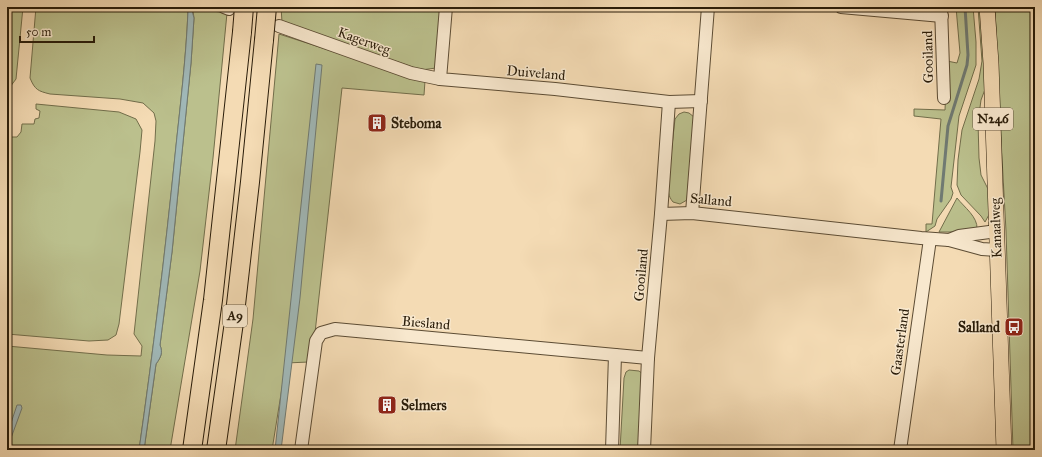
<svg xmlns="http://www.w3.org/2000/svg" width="1042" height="457" font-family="'IM FELL Great Primer',serif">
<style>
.green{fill:#bbc08d;stroke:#726e4b}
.water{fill:#a0b8b8;stroke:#707a72}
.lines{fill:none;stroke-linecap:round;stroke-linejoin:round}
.stream{stroke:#707a72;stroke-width:3}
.minor-casing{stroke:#5c4c34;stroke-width:14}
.major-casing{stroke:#291c09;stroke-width:16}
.highway-casing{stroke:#291c09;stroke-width:20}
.minor{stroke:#f8e8ce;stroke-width:12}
.major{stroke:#f4dbb4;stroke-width:15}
.highway{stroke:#f4dbb4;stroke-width:18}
.highway-bridge-casing{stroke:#291c09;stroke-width:20;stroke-linecap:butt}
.highway-bridge{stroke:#f4dbb4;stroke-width:18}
.labels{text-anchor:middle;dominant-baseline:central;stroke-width:3;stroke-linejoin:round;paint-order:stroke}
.shield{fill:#f8e8ce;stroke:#675944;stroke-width:1}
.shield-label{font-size:13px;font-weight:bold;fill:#291c09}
.street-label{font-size:14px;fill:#291c09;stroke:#f8e8ce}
.poi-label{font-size:14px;font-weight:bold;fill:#291c09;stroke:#f8e8ce;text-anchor:start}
</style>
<rect width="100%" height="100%" fill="#f4dbb4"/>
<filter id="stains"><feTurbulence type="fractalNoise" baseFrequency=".005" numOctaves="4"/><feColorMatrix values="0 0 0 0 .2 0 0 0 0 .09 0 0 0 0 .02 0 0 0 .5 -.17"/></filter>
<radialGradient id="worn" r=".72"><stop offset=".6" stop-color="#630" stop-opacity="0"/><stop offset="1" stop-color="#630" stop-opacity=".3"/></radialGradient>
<g class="green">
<polygon points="7,7 23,7 16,79 10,87 7,88"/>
<path d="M36 7H184L227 13 213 158 200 271 170 450H144L156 364C161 357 163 353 160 345L172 252 191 63 194 18 193 11H188C186 59 180 107 175 156 165 254 153 352 139 450H7V346L107 355 141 356 142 346 134 334 155 141 156 121 154 113 143 103 120 99 50 94C38 91 35 90 30 78Z"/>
<polygon points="281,7 447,7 436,68 421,70 282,22"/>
<polygon points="956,7 973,7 976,42 976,65 959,116 951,187 953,193 951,199 937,219 935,226 926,232 926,224 932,224 941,119 914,116 914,109 945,110 947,61 957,63 960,53"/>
<polygon points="978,7 982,7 987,84 981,100 978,122 979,158 981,175 991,195 991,211 985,222 981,216 961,195 957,185 958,160 962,130 979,79 982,61"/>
<polygon points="995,7 1035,7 1035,450 1013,450 1006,231 999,102"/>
<polygon points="279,34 425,81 424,95 342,88 314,342 309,362 286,363 272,450 235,450 253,319"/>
<polygon points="36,104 119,112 136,119 142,130 140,152 119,324 116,335 108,340 89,341 7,334 7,137 17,137 21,132 22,124 34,124 35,119 39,118 40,111 36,109"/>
<path d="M684 112 689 113 694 117 687 200 680 204 673 202C668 196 668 191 668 183L675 119 679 114Z"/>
<path d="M957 198C964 207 978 217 977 229L968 232H939Z"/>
<polygon points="629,370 639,371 643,374 640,450 620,450 624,378 626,372"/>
</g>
<g class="water">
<path d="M184 7H191L194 18 191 63 172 252 160 345C163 353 161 357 156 364L144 450H139C153 352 165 254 175 155 180 107 186 59 188 11Z"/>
<polygon points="316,64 322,65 300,298 281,450 275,450"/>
<polygon points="17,405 21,405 22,408 7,449 7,435"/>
</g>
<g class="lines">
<polyline class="stream" points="941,201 948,126 967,65 968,55 965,7"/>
<defs>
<g id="minor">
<polyline points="224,7 229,9"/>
<polyline points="446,7 440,79 555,89 669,102 701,101"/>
<polyline points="841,7 942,16"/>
<polyline points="941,7 944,98"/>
<polyline points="279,26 411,73 440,79"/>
<polyline points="692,213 708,7"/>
<polyline points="661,214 692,213 921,238 949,240 982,249 997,250"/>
<polyline points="949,240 959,236 997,231"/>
<polyline points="301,450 316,341 321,333 335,329 648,358"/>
<polyline points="612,450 615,355"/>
<polyline points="644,450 648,358 661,214 669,102"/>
<polyline points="900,450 930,239"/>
</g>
<polyline id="major" points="987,7 991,63 1004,450"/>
<g id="highway">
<polyline points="192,450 213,300 242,32"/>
<polyline points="216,450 234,322 250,182 264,40"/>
</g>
</defs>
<use href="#minor" class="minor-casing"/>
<use href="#major" class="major-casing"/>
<use href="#highway" class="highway-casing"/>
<use href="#minor" class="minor"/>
<use href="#major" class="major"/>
<use href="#highway" class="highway"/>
<defs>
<g id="highway-bridge">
<polyline points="242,32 244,7"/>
<polyline points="264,40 267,7"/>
</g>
</defs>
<use href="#highway-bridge" class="highway-bridge-casing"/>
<use href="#highway-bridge" class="highway-bridge"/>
</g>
<defs>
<symbol id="building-square" viewBox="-11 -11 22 22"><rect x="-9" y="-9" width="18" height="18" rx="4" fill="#8f2418" stroke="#f8e8ce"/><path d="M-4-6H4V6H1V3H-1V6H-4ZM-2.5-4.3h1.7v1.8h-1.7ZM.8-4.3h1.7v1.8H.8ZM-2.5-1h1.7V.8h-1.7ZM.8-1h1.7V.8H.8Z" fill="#fff"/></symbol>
<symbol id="bus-square" viewBox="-11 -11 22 22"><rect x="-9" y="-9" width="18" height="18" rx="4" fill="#8f2418" stroke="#f8e8ce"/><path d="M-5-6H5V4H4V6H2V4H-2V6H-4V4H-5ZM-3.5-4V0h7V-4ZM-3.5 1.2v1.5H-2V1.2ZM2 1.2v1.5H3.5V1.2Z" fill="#fff"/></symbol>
</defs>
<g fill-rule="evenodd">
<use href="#building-square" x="366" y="112" width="22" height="22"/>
<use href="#bus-square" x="1003" y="316" width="22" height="22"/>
<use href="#building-square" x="376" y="394" width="22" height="22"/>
</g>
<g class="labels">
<g class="shield">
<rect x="973" y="108" width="40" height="22" rx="3"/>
<rect x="223" y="305" width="24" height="22" rx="3"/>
</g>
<g class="shield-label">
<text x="993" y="119">N246</text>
<text x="235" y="316">A9</text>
</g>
<g class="street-label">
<text transform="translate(364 41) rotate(20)">Kagerweg</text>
<text transform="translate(928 57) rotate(-91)">Gooiland</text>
<text transform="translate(536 73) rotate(5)">Duiveland</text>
<text transform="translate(711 200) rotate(5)">Salland</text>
<text transform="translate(996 228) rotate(-92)">Kanaalweg</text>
<text transform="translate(641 275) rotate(-85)">Gooiland</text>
<text transform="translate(426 323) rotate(5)">Biesland</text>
<text transform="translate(900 342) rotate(-82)">Gaasterland</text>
</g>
<g class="poi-label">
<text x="391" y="123">Steboma</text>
<text x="1000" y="327" text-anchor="end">Salland</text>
<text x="401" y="405">Selmers</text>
</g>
</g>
<rect width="1042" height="457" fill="none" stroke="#f4dbb4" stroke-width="24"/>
<rect x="8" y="8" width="1026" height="441" fill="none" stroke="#291c09" stroke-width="2"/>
<rect x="12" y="12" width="1018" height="433" fill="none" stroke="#291c09"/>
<path d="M20 36v6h74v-6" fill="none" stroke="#291c09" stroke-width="2"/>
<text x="26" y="36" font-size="12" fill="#291c09" stroke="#f8e8ce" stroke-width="3" paint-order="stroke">50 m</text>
<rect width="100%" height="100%" filter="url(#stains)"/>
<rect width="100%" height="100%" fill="url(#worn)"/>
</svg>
